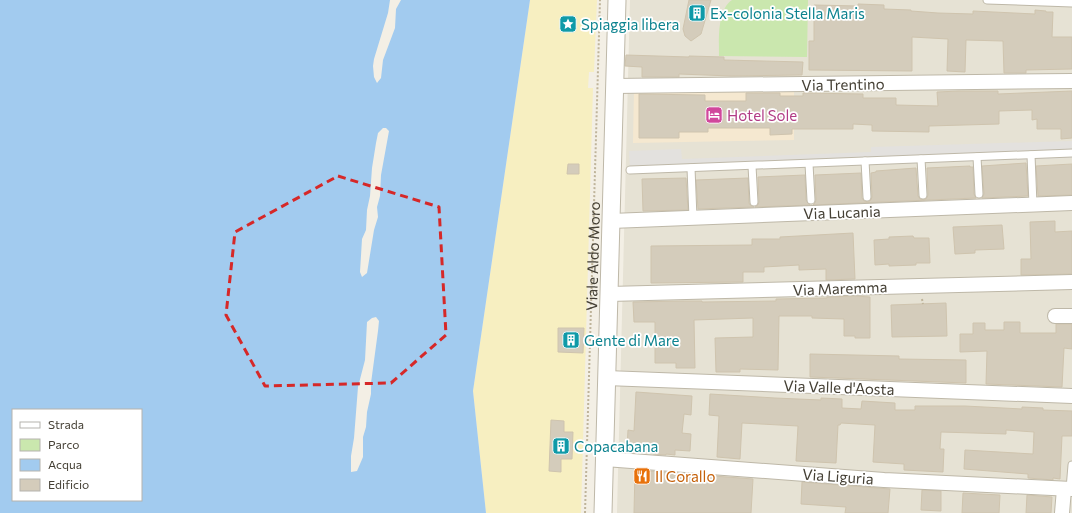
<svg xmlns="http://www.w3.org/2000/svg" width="1072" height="513" font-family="Commissioner,sans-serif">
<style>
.residential{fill:#e6e2d4}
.commercial{fill:#f5e8d0}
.green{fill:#cae7ae}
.sand{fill:#f7efc1}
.parking{fill:#e3e1de}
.water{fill:#a2cbef;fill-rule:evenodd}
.pier{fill:#f3efe5}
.building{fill:#d4ccbb;stroke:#cfc4ae}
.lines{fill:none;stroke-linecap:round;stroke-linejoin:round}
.service-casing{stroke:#beb8a8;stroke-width:9}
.minor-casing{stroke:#beb8a8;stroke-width:16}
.tertiary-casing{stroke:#beb8a8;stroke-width:19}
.path{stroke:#bfb49a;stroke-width:2;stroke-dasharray:2 2;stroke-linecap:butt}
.service{stroke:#fff;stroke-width:7}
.minor{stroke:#fff;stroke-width:14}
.tertiary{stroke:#fff;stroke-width:17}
.marked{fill:none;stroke:#d62828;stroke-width:3;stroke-dasharray:8 5;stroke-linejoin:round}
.labels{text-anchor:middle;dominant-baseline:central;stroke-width:3.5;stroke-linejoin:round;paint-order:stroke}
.culture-label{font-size:15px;fill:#0d838f;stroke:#fff;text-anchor:start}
.street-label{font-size:15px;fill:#454035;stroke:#fff}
.hotel-label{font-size:15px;fill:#b23c85;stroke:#fff;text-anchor:start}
.food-label{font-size:15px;fill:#c56008;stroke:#fff;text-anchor:start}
</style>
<rect width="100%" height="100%" fill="#f3efe5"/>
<polygon class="residential" points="630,0 1072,0 1072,513 617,513"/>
<polygon class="commercial" points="634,88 794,89 794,140 633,143"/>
<path class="green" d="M732 0H808L807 57 719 56C719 39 717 10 732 0Z"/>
<polygon class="sand" points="530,0 597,0 594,72 589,72 588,88 593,88 581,513 486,513 473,391"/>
<polygon class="parking" points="1072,141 1072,158 630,173 629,151 681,149 682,159 871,152 871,147"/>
<path class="water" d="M0 0H530L473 391 486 513H0ZM13 410H141V500H13Z"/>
<g class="pier">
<polygon points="390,0 401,0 396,9 395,28 383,60 381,78 377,83 374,77 373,66 374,59 388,13"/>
<polygon points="383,128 386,128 389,131 381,175 380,196 377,207 378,217 374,230 367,273 362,277 360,272 362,239 366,230 367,210 370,196 372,168 376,143 378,133"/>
<polygon points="376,317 379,321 378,331 371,383 371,394 367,412 366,427 363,437 363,457 357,471 351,472 351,456 354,438 358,387 365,360 367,322 372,318"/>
</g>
<g class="building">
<polygon points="689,0 711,0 701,34 691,41 685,36 683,29"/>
<polygon points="858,4 884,5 884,9 911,10 911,11 938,13 973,14 973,11 1035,14 1035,10 1046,11 1046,12 1053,12 1052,37 1072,37 1072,69 1026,70 1026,73 1004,73 1003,41 966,40 965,72 947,71 948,39 912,37 912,71 809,70 809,41 814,41 814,5 858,6"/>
<polygon points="626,55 689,57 689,56 724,57 724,60 803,62 802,75 731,76 679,74 679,77 642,77 642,67 625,66"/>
<polygon points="959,91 998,91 998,94 1072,91 1072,138 1061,139 1061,129 1037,129 1037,119 1032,120 1032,110 999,111 999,124 929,126 929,132 872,131 872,125 853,124 853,129 792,129 792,134 770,135 770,128 708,128 708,132 679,132 679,138 639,138 639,94 705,95 705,101 746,101 746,93 780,93 780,96 803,96 803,93 863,94 863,98 896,98 896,105 938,106 937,92"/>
<polygon points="1026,163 1028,196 982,198 984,194 982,166"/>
<polygon points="568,164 579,164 579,174 567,174"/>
<polygon points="1072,164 1072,195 1038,196 1036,166"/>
<polygon points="970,166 970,167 973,167 974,194 976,198 813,205 815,203 816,200 815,175 861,173 862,198 864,201 868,202 871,200 872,197 871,173 876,172 876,171 916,168 918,196 920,199 924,200 927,198 928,195 927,168"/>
<polygon points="805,175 806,200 810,205 755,207 758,205 759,202 758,177"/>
<polygon points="686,178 688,210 643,211 642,179"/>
<polygon points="748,178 749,203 750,205 754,207 698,209 696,180"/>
<polygon points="1055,221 1055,232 1072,231 1072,274 1021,275 1021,259 1031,259 1030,222"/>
<polygon points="1002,225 1004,249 975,250 975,253 955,254 953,227"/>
<polygon points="853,233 855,279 826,280 826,269 799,270 799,265 764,267 764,272 743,272 743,282 651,283 651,246 752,245 752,239 780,239 780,237"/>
<polygon points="913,236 914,238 929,238 930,263 916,263 916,265 889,266 889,264 875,265 874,240 889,239 889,237"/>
<polygon points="856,296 870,297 870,338 855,338 855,336 844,336 844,319 812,318 812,316 779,316 778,370 740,369 740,372 716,372 715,338 753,337 753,318 694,320 695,368 676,368 676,363 655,363 655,322 634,322 633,302 684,301 702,301 702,302 776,301 776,299 827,298 827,297"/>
<polygon points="946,303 947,336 892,337 891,305"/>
<polygon points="1004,322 1020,322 1020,333 1056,333 1056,324 1072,324 1072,349 1064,348 1062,387 986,384 987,351 960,352 960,334 973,334 973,323 985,323 985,330 1004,330"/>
<polygon points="558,328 584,328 583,353 558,352"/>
<polygon points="810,354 899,356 899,359 966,360 966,383 810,377"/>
<polygon points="636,392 692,396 691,415 684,414 682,433 691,434 690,451 675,450 675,455 666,454 666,455 653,454 653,450 627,448 628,430 634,431"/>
<polygon points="710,394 775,398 821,400 821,398 842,399 842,408 861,409 862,401 895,403 895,410 915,410 915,406 965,406 1022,409 1022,407 1043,408 1043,410 1072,411 1072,436 1062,436 1060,479 1053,478 1053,480 1028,478 1028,474 964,469 965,450 1033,454 1034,432 1006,430 1006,434 941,432 940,449 944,449 943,472 904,470 904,464 873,462 875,425 841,423 840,425 838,425 836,463 796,461 798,426 742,423 740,459 717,457 719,416 709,415"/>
<polygon points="551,420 564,421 564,432 573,432 572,459 561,459 561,472 549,471"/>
<polygon points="635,470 753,479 751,513 634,513"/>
<polygon points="802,482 890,489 888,513 845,513 846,507 801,504"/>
<polygon points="922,490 941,491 941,511 921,510"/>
<polygon points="963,493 1000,495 999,513 962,513"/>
<polygon points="1027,495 1052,497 1051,513 1026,513"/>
</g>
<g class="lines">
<defs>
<g id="service">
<polyline points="987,0 1072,3"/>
<polyline points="1031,155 1033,205"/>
<polyline points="977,157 979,194"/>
<polyline points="921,159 923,195"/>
<polyline points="865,161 867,197"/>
<polyline points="809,164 811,200"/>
<polyline points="752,166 754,202"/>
<polyline points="691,168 693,218"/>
<polyline points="630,170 1072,153"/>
<polyline points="1070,489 1072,465"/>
</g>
<g id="minor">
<polyline points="614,86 1072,81"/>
<polyline points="611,221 1072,203"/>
<polyline points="609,294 1072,282"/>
<polyline points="1055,316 1072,316"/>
<polyline points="606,378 1072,396"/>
<polyline points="605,459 884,480 1072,489"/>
<polyline points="1062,513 1064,489"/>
</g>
<polyline id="tertiary" points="603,513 617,0"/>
</defs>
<use href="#service" class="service-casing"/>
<use href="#minor" class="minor-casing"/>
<use href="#tertiary" class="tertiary-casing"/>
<g class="path">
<polyline points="922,299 923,304"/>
<path id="s1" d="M585 513 600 0"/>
</g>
<use href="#service" class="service"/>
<use href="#minor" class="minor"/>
<use href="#tertiary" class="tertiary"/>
</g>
<path class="marked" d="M338 176 439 207 446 335 391 383 265 386 226 315 235 232Z"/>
<defs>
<symbol id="building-square" viewBox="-11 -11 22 22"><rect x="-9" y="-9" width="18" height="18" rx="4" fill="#0f9aa8" stroke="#fff"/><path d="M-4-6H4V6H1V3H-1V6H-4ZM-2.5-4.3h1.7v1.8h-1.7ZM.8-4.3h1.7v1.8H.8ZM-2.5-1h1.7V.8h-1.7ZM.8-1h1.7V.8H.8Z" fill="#fff"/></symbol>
<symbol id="sight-square" viewBox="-11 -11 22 22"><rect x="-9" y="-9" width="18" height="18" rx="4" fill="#0f9aa8" stroke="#fff"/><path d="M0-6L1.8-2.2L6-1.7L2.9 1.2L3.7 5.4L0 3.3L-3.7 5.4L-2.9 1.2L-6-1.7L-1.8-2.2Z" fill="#fff"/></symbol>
<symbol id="hotel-square" viewBox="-11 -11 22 22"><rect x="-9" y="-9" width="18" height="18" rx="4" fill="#d1479c" stroke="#fff"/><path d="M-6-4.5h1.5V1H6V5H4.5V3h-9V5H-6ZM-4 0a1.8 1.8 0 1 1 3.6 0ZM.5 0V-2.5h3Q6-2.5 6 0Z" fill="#fff"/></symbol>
<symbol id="restaurant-square" viewBox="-11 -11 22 22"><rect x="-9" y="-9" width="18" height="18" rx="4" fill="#e8710a" stroke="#fff"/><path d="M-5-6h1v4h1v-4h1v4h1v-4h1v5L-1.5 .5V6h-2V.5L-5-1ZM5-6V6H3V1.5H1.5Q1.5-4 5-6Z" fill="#fff"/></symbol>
</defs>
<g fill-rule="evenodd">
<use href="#building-square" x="687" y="3" width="20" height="20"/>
<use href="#sight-square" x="558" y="14" width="20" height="20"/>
<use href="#hotel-square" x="704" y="105" width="20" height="20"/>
<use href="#building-square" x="561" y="330" width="20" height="20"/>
<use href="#building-square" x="551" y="436" width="20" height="20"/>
<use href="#restaurant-square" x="632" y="466" width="20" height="20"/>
</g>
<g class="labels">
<g class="culture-label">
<text x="710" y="13">Ex-colonia Stella Maris</text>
<text x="581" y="24">Spiaggia libera</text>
<text x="584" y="340">Gente di Mare</text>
<text x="574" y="446">Copacabana</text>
</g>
<g class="street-label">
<text transform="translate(843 84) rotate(-1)">Via Trentino</text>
<text transform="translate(842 212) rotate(-2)">Via Lucania</text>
<text stroke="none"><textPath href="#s1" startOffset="257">Viale Aldo Moro</textPath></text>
<text transform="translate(840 288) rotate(-2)">Via Maremma</text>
<text transform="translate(839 387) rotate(2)">Via Valle d'Aosta</text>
<text transform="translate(838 476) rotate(4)">Via Liguria</text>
</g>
<g class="hotel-label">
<text x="727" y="115">Hotel Sole</text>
</g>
<g class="food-label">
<text x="655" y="476">Il Corallo</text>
</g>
</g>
<rect x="12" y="409" width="130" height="92" fill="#ffffff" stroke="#b5b3ae"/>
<rect x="20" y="422" width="20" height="6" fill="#ffffff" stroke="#b5b3ae"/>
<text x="48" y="429" font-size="12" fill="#454035">Strada</text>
<rect x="20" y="439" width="20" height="12" fill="#cae7ae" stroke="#b5b3ae"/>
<text x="48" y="449" font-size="12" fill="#454035">Parco</text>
<rect x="20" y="459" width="20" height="12" fill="#a2cbef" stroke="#b5b3ae"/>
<text x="48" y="469" font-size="12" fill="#454035">Acqua</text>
<rect x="20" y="479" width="20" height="12" fill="#d4ccbb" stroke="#b5b3ae"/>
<text x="48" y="489" font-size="12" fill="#454035">Edificio</text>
</svg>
